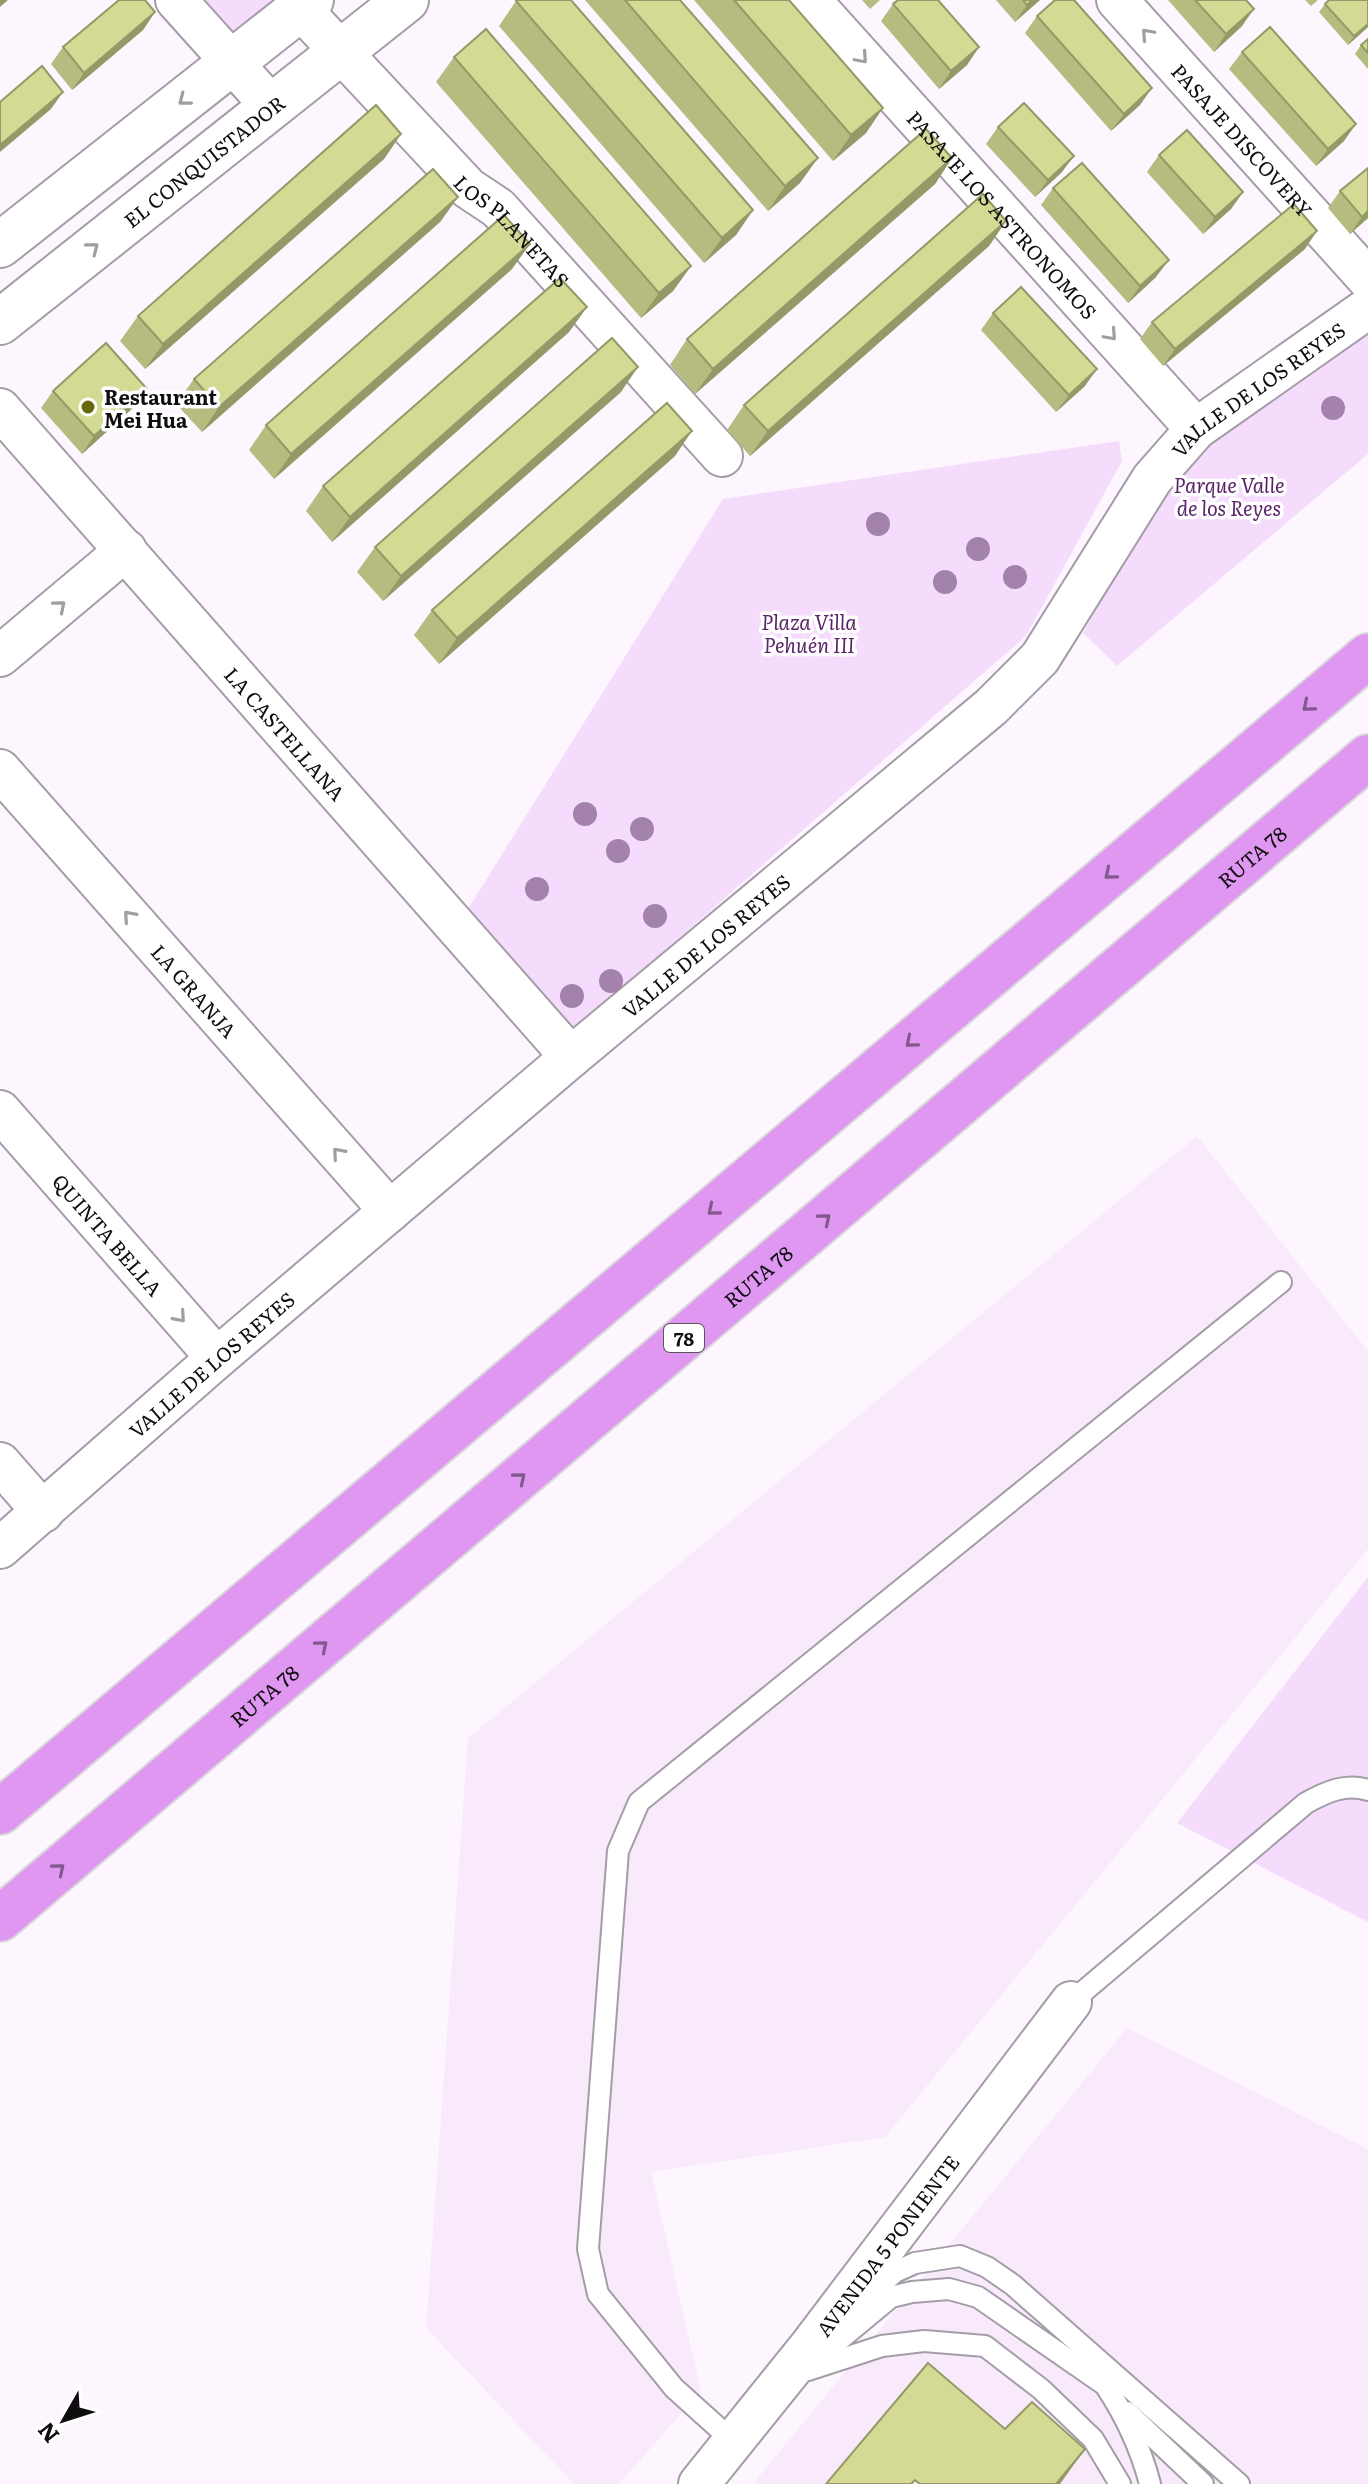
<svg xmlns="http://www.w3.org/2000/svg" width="1368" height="2484" font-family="Literata,serif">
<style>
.built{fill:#f8eafb}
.green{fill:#f5dcfc}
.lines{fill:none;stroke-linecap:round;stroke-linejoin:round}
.lane-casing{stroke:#a49ca6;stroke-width:24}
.street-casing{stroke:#a49ca6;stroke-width:44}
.secondary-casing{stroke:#a49ca6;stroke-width:48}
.highway-casing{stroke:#d9d8d9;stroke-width:48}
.lane{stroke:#fff;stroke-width:20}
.street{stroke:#fff;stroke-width:40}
.secondary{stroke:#fff;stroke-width:44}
.highway{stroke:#df97f1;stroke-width:44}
.tree{fill:#a383ab}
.wall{fill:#b6bb7f}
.shaded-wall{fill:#949968}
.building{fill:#d4da94;stroke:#949968;stroke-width:2}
.oneway{stroke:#9f9ea0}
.oneway2{stroke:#82598c}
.poi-dot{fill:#656907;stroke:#fff;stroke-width:3}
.labels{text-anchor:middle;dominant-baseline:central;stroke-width:7;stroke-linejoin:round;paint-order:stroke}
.shield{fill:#fff;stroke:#585658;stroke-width:2}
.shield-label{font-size:18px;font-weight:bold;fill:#100d11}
.street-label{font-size:20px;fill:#100d11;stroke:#fff}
.poi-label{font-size:20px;font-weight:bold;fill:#100d11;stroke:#fff;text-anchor:start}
.park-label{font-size:20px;font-style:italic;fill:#5a2567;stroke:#fff}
</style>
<rect width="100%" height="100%" fill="#fdf6ff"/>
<g class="built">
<polygon points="1197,1136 1368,1351 1368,1549 885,2137 651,2172 701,2391 619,2484 574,2484 426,2328 468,1738"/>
<polygon points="1127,2028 1368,2149 1368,2484 753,2484"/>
</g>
<g class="green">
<polygon points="201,0 283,0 235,37"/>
<polygon points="1368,327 1368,454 1117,666 1083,633 1186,456"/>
<polygon points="1119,441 1122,461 1026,636 573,1030 468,909 723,499"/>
<polygon points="1368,1577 1368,1922 1177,1823"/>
</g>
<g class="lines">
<defs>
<g id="lane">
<path d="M1071 2002 1306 1803C1326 1792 1345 1783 1368 1790"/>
<polyline points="863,2300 895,2272 915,2263 960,2256 987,2267 1013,2285 1239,2484"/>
<path d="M821 2355 891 2297 912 2292 949 2289 978 2297 1105 2385C1125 2415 1141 2449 1150 2484"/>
<polyline points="808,2370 882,2346 924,2341 985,2346 1041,2389 1093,2439 1120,2484"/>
<polyline points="1127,2412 1203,2484"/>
<polyline points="736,2440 734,2442 674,2388 598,2294 588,2249 618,1851 639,1802 1281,1282"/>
</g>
<g id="street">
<polyline points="176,0 272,107"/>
<path id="s1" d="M810 0 1196 429"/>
<path id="s2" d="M1117 0 1368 279"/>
<path id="s3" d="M300 8 468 188 498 208 722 456"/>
<path id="s4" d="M0 409 571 1057"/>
<polyline points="0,656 126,550"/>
<path id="s5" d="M0 770 390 1211"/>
<path id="s6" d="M0 1111 217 1358"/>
<polyline points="0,1463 43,1512"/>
<path id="s7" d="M0 1548 217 1358 571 1057 991 707 1040 658 1152 479 1196 429 1368 308"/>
<path id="s8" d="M699 2484 810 2346 1071 2002"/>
</g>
<g id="secondary">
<polyline points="0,245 311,0"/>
<path id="s9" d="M0 322 406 0"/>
</g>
<g id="highway">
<polyline points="0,1812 1368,656"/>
<path id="s10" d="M0 1919 1368 757"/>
</g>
</defs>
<use href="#lane" class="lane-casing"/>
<use href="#street" class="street-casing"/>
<use href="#secondary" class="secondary-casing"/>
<use href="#highway" class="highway-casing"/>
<use href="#lane" class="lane"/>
<use href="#street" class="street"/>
<use href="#secondary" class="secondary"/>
<use href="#highway" class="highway"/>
</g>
<g class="tree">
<circle cx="1333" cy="408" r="12"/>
<circle cx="878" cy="524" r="12"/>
<circle cx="978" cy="549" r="12"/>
<circle cx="1015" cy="577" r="12"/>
<circle cx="945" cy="582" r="12"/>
<circle cx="585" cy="814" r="12"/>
<circle cx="642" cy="829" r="12"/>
<circle cx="618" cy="851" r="12"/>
<circle cx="537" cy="889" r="12"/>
<circle cx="655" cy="916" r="12"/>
<circle cx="611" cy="981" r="12"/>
<circle cx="572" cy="996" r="12"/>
</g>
<g class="wall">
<polygon points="585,0 680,0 800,183 768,211"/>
<polygon points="694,0 789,0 866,133 833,161"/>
<polygon points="862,0 880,0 870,9"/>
<polygon points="996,0 1040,0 1015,22"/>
<polygon points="1168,0 1246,0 1242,26 1214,52"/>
<polygon points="1305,0 1318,0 1311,6"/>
<polygon points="516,1 753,210 736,235 704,263 499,26"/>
<polygon points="893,4 979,47 967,65 939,89 881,21"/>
<polygon points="1325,4 1368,27 1348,45 1319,12"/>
<polygon points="155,12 143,30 72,90 51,64 63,47"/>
<polygon points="1037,16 1140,105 1111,131 1025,33"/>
<polygon points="1368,39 1368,69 1355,54 1361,45"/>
<polygon points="1242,52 1344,141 1316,166 1229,69"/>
<polygon points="454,57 691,266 673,291 641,318 436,82"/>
<polygon points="998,127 1074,156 1061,173 1035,197 986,144"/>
<polygon points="401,134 384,159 145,369 120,341 138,316"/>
<polygon points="1159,155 1243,192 1231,209 1203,234 1147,172"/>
<polygon points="952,158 935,184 695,394 670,365 687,339"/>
<polygon points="1368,168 1368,218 1350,234 1328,208 1340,191"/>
<polygon points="1053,188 1156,277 1128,303 1041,205"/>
<polygon points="458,197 440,222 202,432 176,404 194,379"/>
<polygon points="1006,221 989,246 750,456 727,430 744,405"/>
<polygon points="1305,249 1163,366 1140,339 1152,322"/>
<polygon points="512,269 274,479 249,450 266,425"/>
<polygon points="587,307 569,332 332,542 306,511 323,486"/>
<polygon points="993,313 1085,386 1056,412 981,330"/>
<polygon points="147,389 135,406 82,454 41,408 53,391"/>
<polygon points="621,392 383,601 357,572 375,547"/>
<polygon points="675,456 439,664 414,635 432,610"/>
</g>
<g class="shaded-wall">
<polygon points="0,0 8,0 0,7"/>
<polygon points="1032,0 1040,0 1015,22 1027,5"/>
<polygon points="1254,9 1242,26 1214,52 1226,34"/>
<polygon points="155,12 143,30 72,90 84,73"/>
<polygon points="1368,24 1368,27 1348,45 1354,36"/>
<polygon points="979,47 967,65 939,89 951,71"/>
<polygon points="1152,88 1140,105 1111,131 1124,114"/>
<polygon points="63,92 51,109 0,152 0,145"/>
<polygon points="883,108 866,133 833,161 851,135"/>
<polygon points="1356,124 1344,141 1316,166 1328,149"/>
<polygon points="401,134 384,159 145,369 163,344"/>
<polygon points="1074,156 1061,173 1035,197 1048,180"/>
<polygon points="818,158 800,183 768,211 785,186"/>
<polygon points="952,158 935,184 695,394 713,369"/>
<polygon points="1243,192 1231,209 1203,234 1215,217"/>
<polygon points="458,197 440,222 202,432 219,407"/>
<polygon points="753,210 736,235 704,263 722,238"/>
<polygon points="1368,211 1368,218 1350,234 1362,217"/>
<polygon points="1006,221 989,246 750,456 768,431"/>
<polygon points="1317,231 1305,249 1163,366 1175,349"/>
<polygon points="530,244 512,269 274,479 291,454"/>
<polygon points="1169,260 1156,277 1128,303 1140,286"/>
<polygon points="691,266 673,291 641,318 659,293"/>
<polygon points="587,307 569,332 332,542 350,517"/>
<polygon points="638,367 621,392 383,601 401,576"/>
<polygon points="1097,369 1085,386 1056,412 1069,395"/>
<polygon points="147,389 135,406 82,454 94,436"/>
<polygon points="692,431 675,456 439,664 457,638"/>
<polygon points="1085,2449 1060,2484 1056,2484"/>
</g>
<g class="building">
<polygon points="119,0 145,0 155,12 84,73 63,47"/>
<polygon points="518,0 571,0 753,210 722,238 516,1"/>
<polygon points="625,0 680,0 818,158 785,186"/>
<polygon points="734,0 789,0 883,108 851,135"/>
<polygon points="898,0 938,0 979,47 951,71 893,4"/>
<polygon points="1023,0 1032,0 1027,5"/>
<polygon points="1055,0 1074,0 1152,88 1124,114 1037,16"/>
<polygon points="1195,0 1246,0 1254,9 1226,34"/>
<polygon points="1329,0 1368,0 1368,24 1354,36 1325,4"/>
<polygon points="1270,27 1356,124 1328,149 1242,52"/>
<polygon points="486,29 691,266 659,293 454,57"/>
<polygon points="1368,39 1368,53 1361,45"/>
<polygon points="42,66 63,92 0,145 0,102"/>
<polygon points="1024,103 1074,156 1048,180 998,127"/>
<polygon points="376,105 401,134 163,344 138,316"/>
<polygon points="926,129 952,158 713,369 687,339"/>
<polygon points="1187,130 1243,192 1215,217 1159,155"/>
<polygon points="1082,163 1169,260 1140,286 1053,188"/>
<polygon points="1368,168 1368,211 1362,217 1340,191"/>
<polygon points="433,169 458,197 219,407 194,379"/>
<polygon points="983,194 1006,221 768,431 744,405"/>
<polygon points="1294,204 1317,231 1175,349 1152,322"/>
<polygon points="504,215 530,244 291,454 266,425"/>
<polygon points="560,278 587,307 350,517 323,486"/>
<polygon points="1021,287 1097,369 1069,395 993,313"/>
<polygon points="612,338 638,367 401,576 375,547"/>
<polygon points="106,343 147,389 94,436 53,391"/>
<polygon points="667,403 692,431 457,638 432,610"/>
<polygon points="928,2363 1005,2429 1032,2402 1085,2449 1056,2484 920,2484 915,2480 911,2484 826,2484"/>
</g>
<defs><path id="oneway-chevron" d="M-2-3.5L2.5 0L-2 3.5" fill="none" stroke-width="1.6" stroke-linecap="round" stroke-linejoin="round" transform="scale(2)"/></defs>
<g class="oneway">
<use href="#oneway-chevron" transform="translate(1147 34) rotate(-132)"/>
<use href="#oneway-chevron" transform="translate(862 58) rotate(48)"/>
<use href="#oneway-chevron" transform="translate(184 100) rotate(142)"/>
<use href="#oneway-chevron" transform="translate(93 248) rotate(-38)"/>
<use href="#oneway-chevron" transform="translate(1111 335) rotate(48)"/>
<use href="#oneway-chevron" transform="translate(60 606) rotate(-40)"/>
<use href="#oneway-chevron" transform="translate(129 916) rotate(-131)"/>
<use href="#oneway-chevron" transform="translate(338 1153) rotate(-131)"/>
<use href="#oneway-chevron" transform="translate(180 1317) rotate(49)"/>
</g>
<g class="oneway2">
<use href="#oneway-chevron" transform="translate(1308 706) rotate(140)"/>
<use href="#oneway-chevron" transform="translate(1110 874) rotate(140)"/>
<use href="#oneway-chevron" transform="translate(911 1042) rotate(140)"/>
<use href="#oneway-chevron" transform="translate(713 1210) rotate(140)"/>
<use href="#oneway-chevron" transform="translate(825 1219) rotate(-40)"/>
<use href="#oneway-chevron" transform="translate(520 1478) rotate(-40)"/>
<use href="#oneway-chevron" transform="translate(322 1646) rotate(-40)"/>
<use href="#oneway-chevron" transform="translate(59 1869) rotate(-40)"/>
</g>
<circle class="poi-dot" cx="88" cy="407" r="8"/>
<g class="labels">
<rect class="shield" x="664" y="1324" width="40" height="28" rx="6"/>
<g class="shield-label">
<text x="684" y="1338">78</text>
</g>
<g class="street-label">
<text stroke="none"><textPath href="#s2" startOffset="188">PASAJE DISCOVERY</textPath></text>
<text stroke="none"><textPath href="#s9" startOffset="260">EL CONQUISTADOR</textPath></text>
<text stroke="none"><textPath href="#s1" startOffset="288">PASAJE LOS ASTRONOMOS</textPath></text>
<text stroke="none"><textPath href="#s3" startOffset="308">LOS PLANETAS</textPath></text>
<text stroke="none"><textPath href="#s7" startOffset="1720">VALLE DE LOS REYES</textPath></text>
<text stroke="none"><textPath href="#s4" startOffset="432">LA CASTELLANA</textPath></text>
<text stroke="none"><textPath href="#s10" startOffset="1642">RUTA 78</textPath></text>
<text stroke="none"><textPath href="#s7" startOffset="928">VALLE DE LOS REYES</textPath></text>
<text stroke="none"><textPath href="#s5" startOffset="294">LA GRANJA</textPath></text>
<text stroke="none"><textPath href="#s6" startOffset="164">QUINTA BELLA</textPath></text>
<text stroke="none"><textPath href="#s10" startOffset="994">RUTA 78</textPath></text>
<text stroke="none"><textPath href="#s7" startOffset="280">VALLE DE LOS REYES</textPath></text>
<text stroke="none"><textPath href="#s10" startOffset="346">RUTA 78</textPath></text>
<text stroke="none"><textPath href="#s8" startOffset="304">AVENIDA 5 PONIENTE</textPath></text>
</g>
<g class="poi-label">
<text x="104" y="396">Restaurant<tspan x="104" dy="23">Mei Hua</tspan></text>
</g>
<g class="park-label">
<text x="1229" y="484">Parque Valle<tspan x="1229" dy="23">de los Reyes</tspan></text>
<text x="809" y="621">Plaza Villa<tspan x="809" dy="23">Pehuén III</tspan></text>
</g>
</g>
<g transform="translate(64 2420) rotate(231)" stroke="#ffffff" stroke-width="6" paint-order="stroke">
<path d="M0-6L14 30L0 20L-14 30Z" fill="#100d11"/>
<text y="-12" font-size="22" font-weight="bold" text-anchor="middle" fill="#100d11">N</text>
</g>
</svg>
